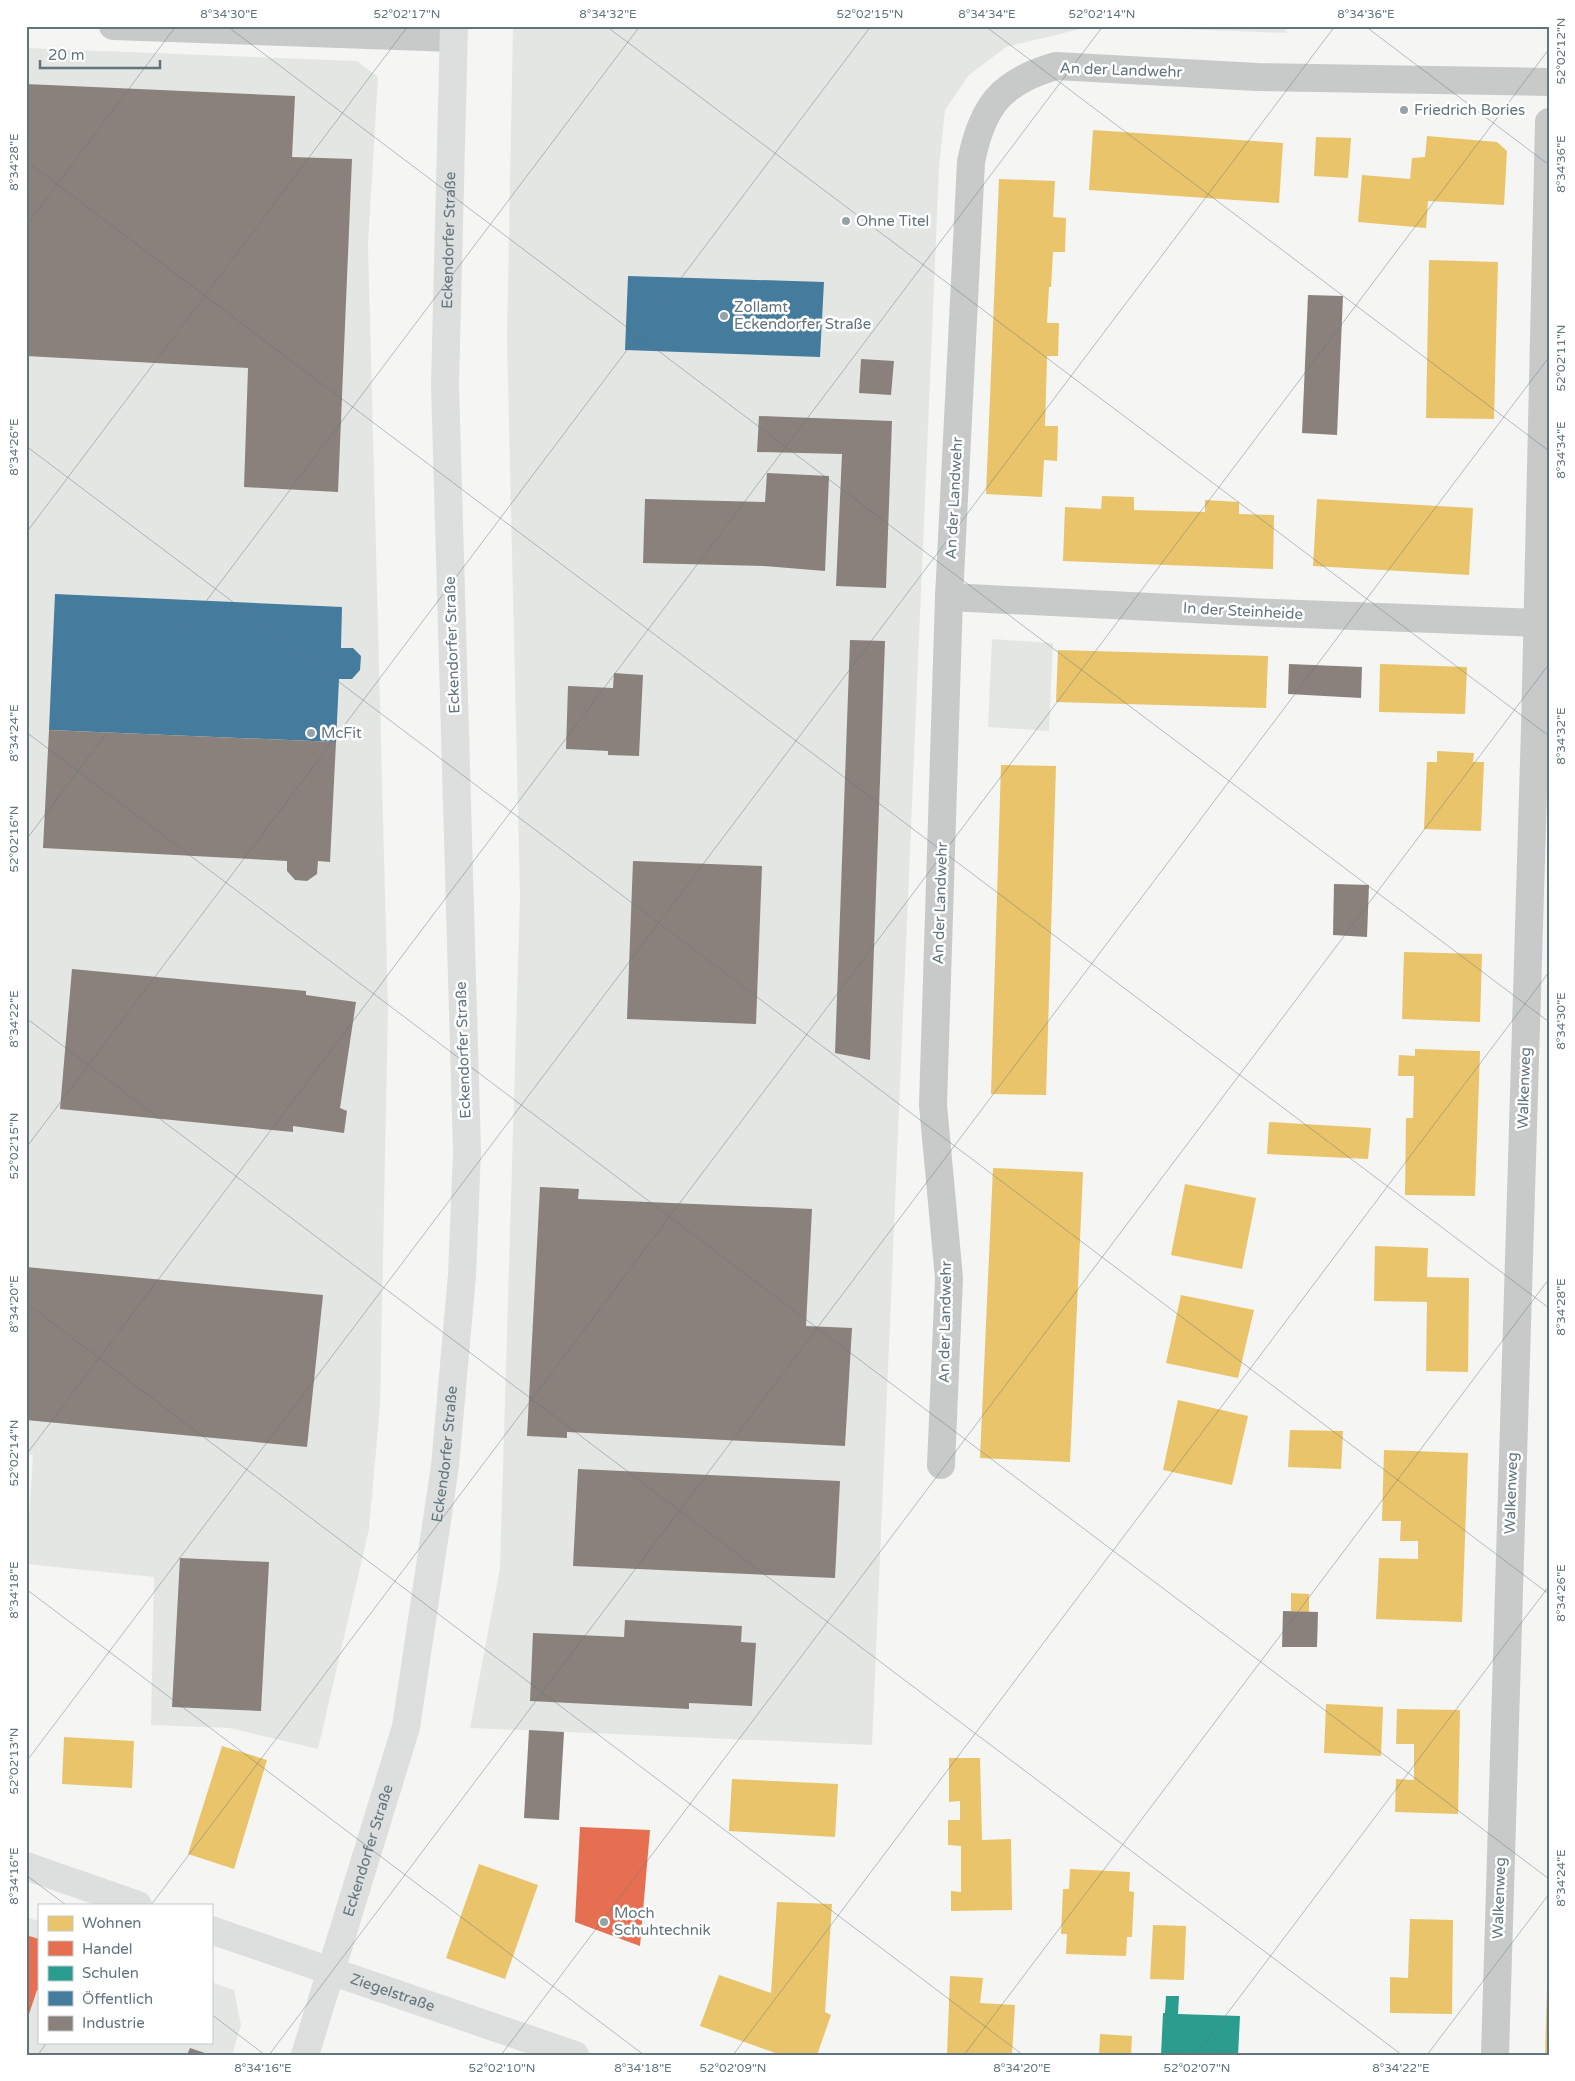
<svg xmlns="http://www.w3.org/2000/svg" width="1575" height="2081" font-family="'Varela Round',sans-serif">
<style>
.built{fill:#e4e6e4}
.green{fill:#e4e7e1}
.homes{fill:#e9c46a}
.shops{fill:#e76f51}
.schools{fill:#2a9d8f}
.public{fill:#457b9d}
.industry{fill:#8a817c}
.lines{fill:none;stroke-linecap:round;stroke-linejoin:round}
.street{stroke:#c8caca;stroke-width:28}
.secondary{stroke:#dddede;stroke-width:28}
.ticks{fill:none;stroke:#62757d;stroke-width:1;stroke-opacity:0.45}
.poi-dot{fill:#95a2a7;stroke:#fff;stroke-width:2}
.labels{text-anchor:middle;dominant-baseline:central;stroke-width:5;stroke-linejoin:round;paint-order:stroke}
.street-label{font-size:15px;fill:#62757d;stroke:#fff}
.poi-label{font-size:15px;fill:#62757d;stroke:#fff;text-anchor:start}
.neatline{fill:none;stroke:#62757d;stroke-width:2}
.ticks-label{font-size:12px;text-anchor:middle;fill:#62757d}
</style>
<rect width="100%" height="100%" fill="#f5f5f4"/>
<g class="built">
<polygon points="513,26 1093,26 1006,47 968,76 945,110 939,168 872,1745 470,1728 500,1568 520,897 507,338"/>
<polygon points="1101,26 1284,26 1287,33"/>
<polygon points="26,48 357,61 378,77 368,244 388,1008 380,1406 369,1529 318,1749 229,1728 151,1725 154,1577 26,1564 33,1455 26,1454"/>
<polygon points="26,1917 39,1921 39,2042 211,2042 211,1982 234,1990 241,2025 232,2055 26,2055"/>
</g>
<polygon class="green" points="992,639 1053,643 1049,731 988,727"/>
<g class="homes">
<polygon points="1093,130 1283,143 1279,203 1089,190"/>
<polygon points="1427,136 1497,142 1507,151 1504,205 1428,201 1426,228 1358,222 1362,175 1410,179 1412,158 1425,157"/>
<polygon points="1316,137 1351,138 1348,178 1314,176"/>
<polygon points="999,179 1055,181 1053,217 1066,218 1065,252 1053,252 1051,287 1049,287 1047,323 1059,323 1058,356 1047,356 1045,426 1058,426 1057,461 1044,460 1042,497 986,494"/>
<polygon points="1429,260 1498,262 1494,419 1426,418"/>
<polygon points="1102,496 1134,497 1134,510 1205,512 1205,500 1239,502 1239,514 1274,515 1273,569 1063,561 1065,507 1101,509"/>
<polygon points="1317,499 1473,508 1469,575 1313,566"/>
<polygon points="1058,650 1268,656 1266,708 1056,702"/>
<polygon points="1380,664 1467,667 1465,714 1379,712"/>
<polygon points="1437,751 1474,753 1473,762 1484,762 1481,831 1424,829 1427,762 1437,762"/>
<polygon points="1001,765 1056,766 1046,1095 991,1094"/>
<polygon points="1404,952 1482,954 1480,1022 1402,1019"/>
<polygon points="1415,1049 1480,1051 1475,1196 1405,1195 1406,1118 1413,1118 1414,1076 1398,1076 1399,1055 1415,1056"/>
<polygon points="1269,1122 1371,1128 1368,1159 1267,1154"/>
<polygon points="993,1168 1083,1172 1070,1462 980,1458"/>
<polygon points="1185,1184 1256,1198 1242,1269 1171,1255"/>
<polygon points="1375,1246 1428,1248 1427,1277 1469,1278 1468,1372 1426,1371 1427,1302 1374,1301"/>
<polygon points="1181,1295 1254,1310 1238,1378 1166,1363"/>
<polygon points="1178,1400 1248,1416 1232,1485 1163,1470"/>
<polygon points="1290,1430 1343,1431 1341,1469 1288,1467"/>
<polygon points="1384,1450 1468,1453 1462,1622 1376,1619 1379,1558 1418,1559 1418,1541 1400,1541 1401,1521 1382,1521"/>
<polygon points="1291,1593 1309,1594 1309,1612 1291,1611"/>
<polygon points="1326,1704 1383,1707 1381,1756 1324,1753"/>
<polygon points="1397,1709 1460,1710 1458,1814 1395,1812 1396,1779 1414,1780 1414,1744 1396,1744"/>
<polygon points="64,1737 134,1741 132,1788 62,1784"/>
<polygon points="222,1746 267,1760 234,1869 188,1854"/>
<polygon points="949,1758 980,1758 982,1840 1011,1839 1012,1910 951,1911 951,1891 961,1892 961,1846 948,1845 948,1820 960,1820 960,1801 949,1802"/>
<polygon points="732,1779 838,1784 835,1837 729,1831"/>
<polygon points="479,1864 538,1885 505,1979 446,1958"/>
<polygon points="1070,1869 1130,1872 1129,1891 1134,1892 1132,1937 1127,1937 1126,1956 1066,1954 1067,1934 1061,1934 1063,1889 1069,1889"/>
<polygon points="777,1902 832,1904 825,2012 831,2015 817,2055 781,2055 700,2026 719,1975 771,1993"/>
<polygon points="1410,1919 1453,1920 1452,2014 1390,2013 1390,1977 1408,1978"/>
<polygon points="1153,1925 1186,1926 1184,1980 1150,1979"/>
<polygon points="950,1976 983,1978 980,2003 1015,2005 1012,2055 947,2055"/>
<polygon points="1547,1986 1549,1986 1549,2055 1545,2055"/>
<polygon points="1100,2034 1132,2036 1131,2055 1099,2055"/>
</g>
<g class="shops">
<polygon points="580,1827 650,1830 640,1946 575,1922"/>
<polygon points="26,1935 39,1939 39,1991 37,1990 27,2020"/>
</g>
<polygon class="schools" points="1166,1996 1179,1996 1178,2014 1240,2016 1238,2055 1161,2055 1163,2013 1165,2013"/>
<g class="public">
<polygon points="628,276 824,282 820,357 625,350"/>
<polygon points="55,594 342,607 341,648 353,648 361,656 360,670 352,679 339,679 336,742 49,730"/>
</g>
<g class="industry">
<polygon points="26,84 295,96 292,157 352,159 338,492 244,487 248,368 26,356"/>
<polygon points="1308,295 1343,296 1337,435 1302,433"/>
<polygon points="861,359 894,361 891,395 859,393"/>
<polygon points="759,416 892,421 886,588 836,586 842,454 757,452"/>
<polygon points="767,473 829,476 825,571 764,566 643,563 645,499 765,502"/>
<polygon points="850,640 885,641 870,1060 835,1053"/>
<polygon points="1289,664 1362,667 1361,698 1288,694"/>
<polygon points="614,673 643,675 639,756 608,755 608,751 566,749 568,686 613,688"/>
<polygon points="49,730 336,742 330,862 318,861 317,874 307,881 295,880 287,871 287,861 43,848"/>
<polygon points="633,861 762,866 756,1024 627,1019"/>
<polygon points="1334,884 1369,885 1367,937 1333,935"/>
<polygon points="72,969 306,991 306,995 356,1002 340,1108 347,1111 344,1133 293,1126 293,1132 60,1109"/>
<polygon points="540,1187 579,1189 578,1199 812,1209 806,1326 852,1328 845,1446 567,1432 567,1438 527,1436"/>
<polygon points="26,1267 323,1295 307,1447 26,1420"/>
<polygon points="578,1469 840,1481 835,1578 573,1566"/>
<polygon points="180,1558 269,1562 261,1711 172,1707"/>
<polygon points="1283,1611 1318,1612 1317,1647 1282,1647"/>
<polygon points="625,1620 742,1626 741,1642 756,1643 752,1706 689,1703 689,1709 530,1701 533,1633 624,1637"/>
<polygon points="529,1730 564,1732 559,1820 524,1818"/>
<polygon points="190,2048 208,2054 208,2055 187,2055"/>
</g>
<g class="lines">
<g class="street">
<polyline points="113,26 453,38"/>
<polyline points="949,597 1274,613 1538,623"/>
<path d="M941 1465 949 1278 933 1105 949 597 971 162C982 107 1000 82 1056 66L1257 77 1549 82"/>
<polyline points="1495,2055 1535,728 1549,122"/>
</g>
<g class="secondary">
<polyline points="26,1866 138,1905"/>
<path id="s1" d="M211 1930 575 2055"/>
<path id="s2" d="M305 2055 406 1727 445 1466 462 1275 467 1152 445 384 454 26"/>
</g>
</g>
<path class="ticks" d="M227 26 1549 1022M606 26 1549 736M985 26 1549 451M1365 26 1549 165M26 161 1549 1308M26 226 176 26M26 446 1549 1594M26 533 408 26M26 732 1549 1879M26 840 640 26M26 1018 1402 2055M26 1148 871 26M26 1303 1023 2055M26 1455 1103 26M26 1589 644 2055M26 1762 1335 26M26 1875 66 1905M151 1905 1549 49M211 2014 265 2055M38 2055 47 2042M269 2055 1549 357M501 2055 1549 664M733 2055 1549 972M964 2055 1549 1279M1196 2055 1549 1586M1427 2055 1549 1894"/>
<g class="poi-dot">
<circle cx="1404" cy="110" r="5"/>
<circle cx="846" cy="221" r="5"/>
<circle cx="724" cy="316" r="5"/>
<circle cx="311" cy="733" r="5"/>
<circle cx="604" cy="1922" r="5"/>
</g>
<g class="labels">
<g class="street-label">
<text transform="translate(1121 70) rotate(2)">An der Landwehr</text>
<text stroke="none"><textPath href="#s2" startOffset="1834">Eckendorfer Straße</textPath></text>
<text transform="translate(954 498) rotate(-87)">An der Landwehr</text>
<text transform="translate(1243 611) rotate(3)">In der Steinheide</text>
<text transform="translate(452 645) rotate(-92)">Eckendorfer Straße</text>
<text transform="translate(940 903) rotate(-88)">An der Landwehr</text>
<text transform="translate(463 1050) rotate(-92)">Eckendorfer Straße</text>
<text transform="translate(1524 1088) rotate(-88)">Walkenweg</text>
<text transform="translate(945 1322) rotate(-89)">An der Landwehr</text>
<text stroke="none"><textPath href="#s2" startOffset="619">Eckendorfer Straße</textPath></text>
<text transform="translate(1511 1493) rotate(-88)">Walkenweg</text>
<text stroke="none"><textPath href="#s2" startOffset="214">Eckendorfer Straße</textPath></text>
<text transform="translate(1499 1898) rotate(-88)">Walkenweg</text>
<text stroke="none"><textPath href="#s1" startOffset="192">Ziegelstraße</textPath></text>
</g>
<g class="poi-label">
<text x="1414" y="110">Friedrich Bories</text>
<text x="856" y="221">Ohne Titel</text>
<text x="734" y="307">Zollamt<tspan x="734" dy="17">Eckendorfer Straße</tspan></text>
<text x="321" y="733">McFit</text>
<text x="614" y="1913">Moch<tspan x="614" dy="17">Schuhtechnik</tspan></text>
</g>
</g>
<rect width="1575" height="2081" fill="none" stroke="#ffffff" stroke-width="55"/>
<rect x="38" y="1904" width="175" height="140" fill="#ffffff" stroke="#c0c8cb"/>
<rect x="48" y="1916" width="25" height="15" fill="#e9c46a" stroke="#c0c8cb"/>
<text x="82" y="1928" font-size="15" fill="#62757d">Wohnen</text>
<rect x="48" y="1941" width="25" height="15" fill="#e76f51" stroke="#c0c8cb"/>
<text x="82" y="1954" font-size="15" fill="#62757d">Handel</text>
<rect x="48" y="1966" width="25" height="15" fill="#2a9d8f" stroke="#c0c8cb"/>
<text x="82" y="1978" font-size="15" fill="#62757d">Schulen</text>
<rect x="48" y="1991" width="25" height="15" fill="#457b9d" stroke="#c0c8cb"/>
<text x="82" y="2004" font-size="15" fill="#62757d">Öffentlich</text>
<rect x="48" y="2016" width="25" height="15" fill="#8a817c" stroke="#c0c8cb"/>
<text x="82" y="2028" font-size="15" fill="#62757d">Industrie</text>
<path d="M40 60v8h120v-8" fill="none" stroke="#62757d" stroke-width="2.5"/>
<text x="48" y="60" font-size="15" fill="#62757d" stroke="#ffffff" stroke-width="4" paint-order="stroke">20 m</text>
<rect x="28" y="28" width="1520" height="2026" class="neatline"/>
<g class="ticks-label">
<text x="229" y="18">8°34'30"E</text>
<text x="407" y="18">52°02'17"N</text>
<text x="608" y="18">8°34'32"E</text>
<text x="870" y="18">52°02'15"N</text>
<text x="987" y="18">8°34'34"E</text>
<text x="1102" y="18">52°02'14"N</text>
<text x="1366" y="18">8°34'36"E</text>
<text transform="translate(1561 51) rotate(-90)" y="4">52°02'12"N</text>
<text transform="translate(14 162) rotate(-90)" y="4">8°34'28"E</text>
<text transform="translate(1561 164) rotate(-90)" y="4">8°34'36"E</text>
<text transform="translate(1561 358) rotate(-90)" y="4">52°02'11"N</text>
<text transform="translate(14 447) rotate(-90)" y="4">8°34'26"E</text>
<text transform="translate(1561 450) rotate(-90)" y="4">8°34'34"E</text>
<text transform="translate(14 733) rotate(-90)" y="4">8°34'24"E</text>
<text transform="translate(1561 736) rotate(-90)" y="4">8°34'32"E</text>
<text transform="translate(14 839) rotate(-90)" y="4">52°02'16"N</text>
<text transform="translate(14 1019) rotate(-90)" y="4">8°34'22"E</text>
<text transform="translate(1561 1021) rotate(-90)" y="4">8°34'30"E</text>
<text transform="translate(14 1146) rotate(-90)" y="4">52°02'15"N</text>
<text transform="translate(14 1304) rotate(-90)" y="4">8°34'20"E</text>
<text transform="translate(1561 1307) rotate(-90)" y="4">8°34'28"E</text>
<text transform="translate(14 1453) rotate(-90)" y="4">52°02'14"N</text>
<text transform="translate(14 1590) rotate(-90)" y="4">8°34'18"E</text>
<text transform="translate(1561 1593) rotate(-90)" y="4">8°34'26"E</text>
<text transform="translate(14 1761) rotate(-90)" y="4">52°02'13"N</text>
<text transform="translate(14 1876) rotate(-90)" y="4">8°34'16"E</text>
<text transform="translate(1561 1878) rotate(-90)" y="4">8°34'24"E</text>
<text x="263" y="2072">8°34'16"E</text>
<text x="502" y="2072">52°02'10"N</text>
<text x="643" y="2072">8°34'18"E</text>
<text x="733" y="2072">52°02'09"N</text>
<text x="1022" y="2072">8°34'20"E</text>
<text x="1197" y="2072">52°02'07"N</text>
<text x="1401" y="2072">8°34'22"E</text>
</g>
</svg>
